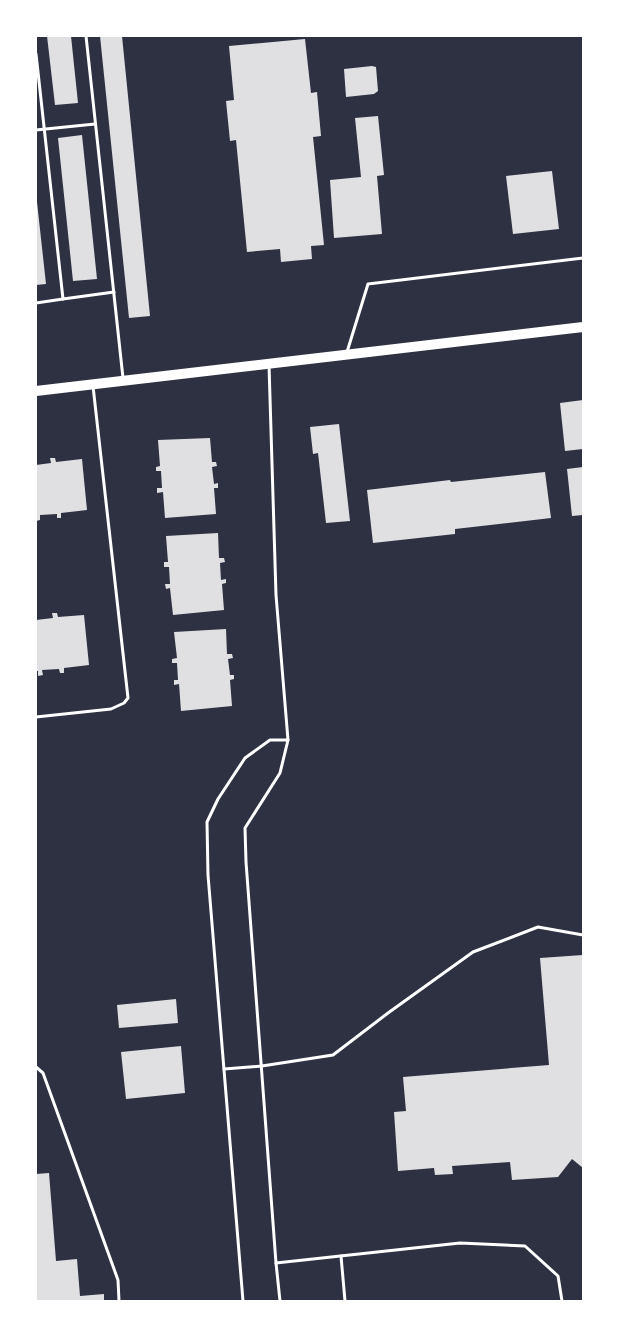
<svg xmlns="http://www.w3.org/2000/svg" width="619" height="1337" font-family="'Alegreya Sans',sans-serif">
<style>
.building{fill:#e0e0e3}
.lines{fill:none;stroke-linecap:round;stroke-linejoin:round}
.service{stroke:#fff;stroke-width:3}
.primary{stroke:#fff;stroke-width:10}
</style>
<rect width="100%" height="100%" fill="#2d3142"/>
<g class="building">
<polygon points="47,36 71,36 78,103 55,105"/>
<polygon points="100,36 122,36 150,316 129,318"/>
<polygon points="305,39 311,93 317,92 321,136 313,137 324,245 311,246 312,259 281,262 280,249 247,252 236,140 230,141 226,101 234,100 229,46"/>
<polygon points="372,66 376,67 378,91 374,94 346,97 344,69"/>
<polygon points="378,116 384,175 377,176 382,234 334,238 330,180 361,177 355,118"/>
<polygon points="82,135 97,279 73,281 58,138"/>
<polygon points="552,171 559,229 513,234 506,176"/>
<polygon points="36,202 37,202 46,284 36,285"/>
<polygon points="583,400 583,449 565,451 560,403"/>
<polygon points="339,424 350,521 326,523 318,453 313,454 310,427"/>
<polygon points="210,438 212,462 216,462 217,466 212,467 214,484 218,483 218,488 214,488 216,514 165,518 163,492 157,493 157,488 162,488 161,471 156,471 156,467 160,466 158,440"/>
<polygon points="50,458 55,458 56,462 82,459 87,510 61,513 61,518 57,518 57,514 40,515 40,520 36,521 36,465 51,463"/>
<polygon points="583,467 583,515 572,516 567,469"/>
<polygon points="545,472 551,518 455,529 455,534 373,543 367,490 450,480 451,482"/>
<polygon points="218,533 219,558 224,558 225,562 220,563 221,580 226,579 226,583 222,584 224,610 173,615 170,588 166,589 165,584 170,584 169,567 164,567 164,562 168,562 166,536"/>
<polygon points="52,613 57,613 58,617 84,615 89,665 64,668 64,673 60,673 59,669 42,670 43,675 38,676 38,671 36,671 36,620 53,618"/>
<polygon points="226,629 227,654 232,654 233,658 228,659 230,675 234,675 234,679 230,680 232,706 181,711 179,684 174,685 174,680 178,680 177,663 172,663 172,659 177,658 174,632"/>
<polygon points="583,955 583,1168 572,1159 558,1177 512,1180 510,1162 452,1166 453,1174 435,1175 434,1168 398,1171 394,1112 406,1111 403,1077 549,1065 540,958"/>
<polygon points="176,999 178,1023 119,1028 117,1005"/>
<polygon points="181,1046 185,1093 126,1099 121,1052"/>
<polygon points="49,1173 56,1261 77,1259 80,1296 104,1294 104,1301 36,1301 36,1174"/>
</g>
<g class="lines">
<g class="service">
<polyline points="86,36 123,378"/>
<polyline points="36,54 63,299 114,292"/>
<polyline points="36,130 95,124"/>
<polyline points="36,303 63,299"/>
<polyline points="347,352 368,284 583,258"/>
<polyline points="269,365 276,595 288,740"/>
<polyline points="36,717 111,709 124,703 128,698 93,386"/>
<polyline points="36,1067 43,1073 118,1280 119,1301"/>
<polyline points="224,1069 262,1066 333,1055 388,1013 473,952 538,927 583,935"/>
<polyline points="341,1256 345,1301"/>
<polyline points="276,1263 460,1243 525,1246 558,1276 562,1301"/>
<polyline points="243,1301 208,875 207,822 218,799 245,758 270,740 288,740 280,773 245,828 246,862 276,1263 280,1301"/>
</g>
<polyline class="primary" points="36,391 583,327"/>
</g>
<rect width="619" height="1337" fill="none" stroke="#ffffff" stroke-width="74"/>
</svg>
